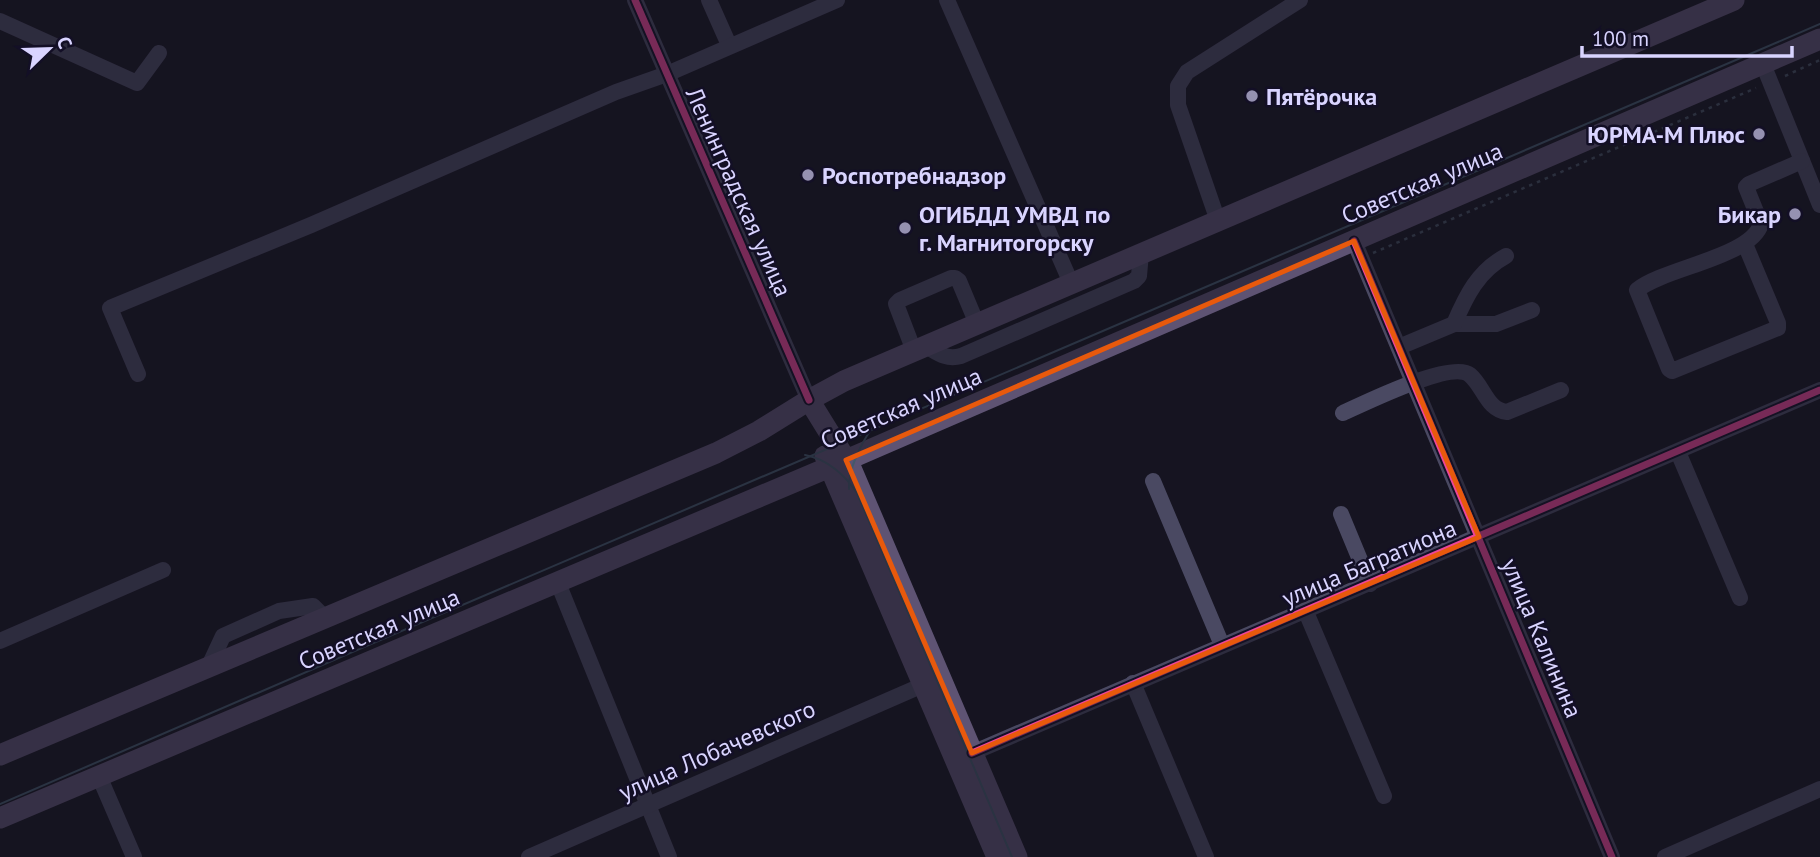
<svg xmlns="http://www.w3.org/2000/svg" width="1820" height="857" font-family="'PT Sans',sans-serif">
<style>
.lines{fill:none;stroke-linecap:round;stroke-linejoin:round}
.path{stroke:#44505f;stroke-width:2.5;stroke-dasharray:3.5 5;stroke-linecap:butt}
.minor{stroke:#4a4962;stroke-width:16}
.major{stroke:#5e5373;stroke-width:21}
.tram{stroke:#43596b;stroke-width:2}
.cycleway-casing{stroke:#130f26;stroke-width:11}
.cycleway{stroke:#ed469a;stroke-width:7}
.marked{fill:none;stroke:#e8590c;stroke-width:5;stroke-linejoin:round}
.poi-dot{fill:#9591b1;stroke:#130f26;stroke-width:2.5}
.labels{text-anchor:middle;dominant-baseline:central;stroke-width:5;stroke-linejoin:round;paint-order:stroke}
.poi-label{font-size:24px;font-weight:bold;fill:#d9d4ff;stroke:#130f26;text-anchor:start}
.street-label{font-size:24px;fill:#d9d4ff;stroke:#130f26}
</style>
<rect width="100%" height="100%" fill="#161421"/>
<g class="lines">
<g class="path">
<polyline points="1785,76 1820,60"/>
<polyline points="1373,253 1756,88"/>
</g>
<g class="minor">
<polyline points="635,0 809,400"/>
<polyline points="709,0 729,45"/>
<polyline points="947,0 1071,283"/>
<polyline points="0,21 137,83 159,53"/>
<polyline points="1763,64 1820,205"/>
<polyline points="1218,221 1178,105 1178,86 1187,72 1300,0"/>
<polyline points="1354,241 1612,857"/>
<path d="M1745 244 1778 323V328L1672 371 1669 369 1637 290C1664 268 1751 257 1761 224L1746 187 1749 184 1802 161"/>
<polyline points="1454,324 1496,324 1532,310"/>
<path d="M926 346C938 353 946 360 961 356L1134 281 1139 276 1141 253"/>
<path d="M1399 347 1454 324C1466 296 1478 271 1506 256"/>
<polyline points="914,351 896,304 900,300 951,278 955,278 959,281 977,324"/>
<polyline points="138,374 110,308 311,225 616,92 667,74 837,0"/>
<path d="M1343 413C1365 403 1452 360 1470 375 1484 387 1487 410 1507 412L1561 390"/>
<polyline points="1678,452 1740,598"/>
<polyline points="1153,481 1222,645"/>
<polyline points="1341,514 1370,584"/>
<polyline points="558,583 669,857"/>
<polyline points="1306,612 1384,796"/>
<polyline points="0,641 163,570"/>
<polyline points="209,666 223,636 279,611 313,606 324,617"/>
<polyline points="1133,683 1206,857"/>
<polyline points="972,753 1820,390"/>
<polyline points="99,776 134,857"/>
<polyline points="529,857 923,685"/>
<polyline points="1665,857 1820,789"/>
</g>
<g class="major">
<polyline points="809,400 851,468 1017,857"/>
<polyline points="825,456 997,857"/>
<polyline points="0,755 716,453 759,431 809,400 844,381 1734,0"/>
<polyline points="0,818 858,455 1820,39"/>
</g>
<g class="tram">
<path d="M805 455C827 459 845 475 857 493L1012 857"/>
<path d="M849 489C848 469 861 444 872 428"/>
<path d="M0 804C606 542 1214 284 1820 24"/>
</g>
<defs>
<g id="cycleway">
<polyline points="635,0 809,400"/>
<polyline points="1354,241 1612,857"/>
<polyline points="972,753 1820,390"/>
</g>
</defs>
<use href="#cycleway" class="cycleway-casing"/>
<use href="#cycleway" class="cycleway"/>
</g>
<path d="M0 0H1820V857H0ZM1354 241 1479 537 972 753 846 460Z" fill="#161421" fill-opacity=".55" fill-rule="evenodd"/>
<path class="marked" d="M1354 241 1479 537 972 753 846 460Z"/>
<g class="poi-dot">
<circle cx="1252" cy="96" r="7"/>
<circle cx="1759" cy="134" r="7"/>
<circle cx="808" cy="175" r="7"/>
<circle cx="1795" cy="214" r="7"/>
<circle cx="905" cy="228" r="7"/>
</g>
<g class="labels">
<g class="poi-label">
<text x="1266" y="96">Пятёрочка</text>
<text x="1745" y="134" text-anchor="end">ЮРМА-М Плюс</text>
<text x="822" y="175">Роспотребнадзор</text>
<text x="919" y="214">ОГИБДД УМВД по<tspan x="919" dy="28">г. Магнитогорску</tspan></text>
<text x="1781" y="214" text-anchor="end">Бикар</text>
</g>
<g class="street-label">
<text transform="translate(1422 183) rotate(-23)">Советская улица</text>
<text transform="translate(739 192) rotate(66)">Ленинградская улица</text>
<text transform="translate(901 408) rotate(-23)">Советская улица</text>
<text transform="translate(1369 563) rotate(-23)">улица Багратиона</text>
<text transform="translate(379 629) rotate(-23)">Советская улица</text>
<text transform="translate(1542 638) rotate(67)">улица Калинина</text>
<text transform="translate(717 750) rotate(-24)">улица Лобачевского</text>
</g>
</g>
<g transform="translate(49 49) rotate(67)" stroke="#130f26" stroke-width="5" paint-order="stroke">
<path d="M0-5L12 26L0 18L-12 26Z" fill="#d9d4ff"/>
<text y="-10" font-size="19" font-weight="bold" text-anchor="middle" fill="#d9d4ff">С</text>
</g>
<path d="M1582 46v10h210v-10" fill="none" stroke="#d9d4ff" stroke-width="3.5"/>
<text x="1592" y="46" font-size="21" fill="#d9d4ff" stroke="#130f26" stroke-width="5" paint-order="stroke">100 m</text>
</svg>
